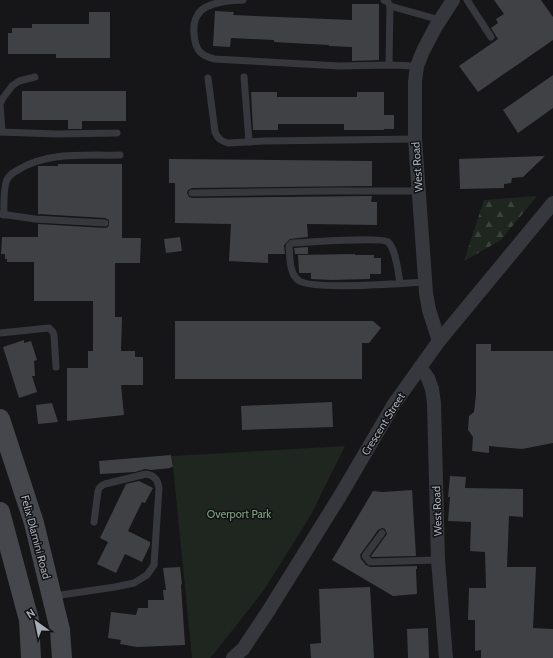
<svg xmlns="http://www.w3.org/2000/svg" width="553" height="658" font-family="Cabin,sans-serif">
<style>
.forest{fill:url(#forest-firs)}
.park{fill:#1e261f}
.building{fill:#404145}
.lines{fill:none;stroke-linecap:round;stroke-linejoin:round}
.service{stroke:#37383d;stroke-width:7}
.minor{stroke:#37383d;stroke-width:14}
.secondary{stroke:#45474d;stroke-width:20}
.labels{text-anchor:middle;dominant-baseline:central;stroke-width:3;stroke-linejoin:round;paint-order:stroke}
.street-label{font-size:11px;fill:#a8adb8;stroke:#111113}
.park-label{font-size:11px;fill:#7fa381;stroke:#111113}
</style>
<defs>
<pattern id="forest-firs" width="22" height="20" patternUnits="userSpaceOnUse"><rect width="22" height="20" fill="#1e261f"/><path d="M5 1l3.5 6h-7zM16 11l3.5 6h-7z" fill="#3c433d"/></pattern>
</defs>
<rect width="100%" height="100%" fill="#161618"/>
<polygon class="forest" points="537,196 501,240 464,261 484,200"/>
<polygon class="park" points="345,446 311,515 264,590 213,655 210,658 192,658 172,456"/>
<g class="building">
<polygon points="494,0 541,0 553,17 553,40 478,92 459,66 498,39 491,28 498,23 496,19 504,14"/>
<polygon points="352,4 379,4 379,60 352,61 352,47 329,46 329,45 310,44 274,42 274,40 231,38 230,47 213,46 215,11 234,12 233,15 352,20"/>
<polygon points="89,12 110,12 110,58 56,58 56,54 8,54 8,33 12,33 12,28 32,28 32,24 89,24"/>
<polygon points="553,75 553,108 518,133 503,110"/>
<polygon points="22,91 126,91 126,121 82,121 82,129 68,129 68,120 22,120"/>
<polygon points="251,92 277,92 277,97 357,97 357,92 384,92 384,115 394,115 394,129 384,129 384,130 344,130 344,124 278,124 278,130 253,130"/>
<polygon points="545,156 523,177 512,178 511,183 504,184 504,188 460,189 459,159"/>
<polygon points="169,159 372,161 372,186 192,188 188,190 187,193 189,197 192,198 372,196 371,202 377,202 377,225 307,224 308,237 290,239 284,245 285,254 268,254 268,263 229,261 231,224 175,223 175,183 169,183"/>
<polygon points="58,164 122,164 122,238 141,238 140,263 115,263 115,317 122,317 121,351 135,351 135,357 143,357 143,385 121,385 124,415 67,421 67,368 88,368 88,351 93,351 93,301 34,301 34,262 7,262 7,259 5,259 5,254 1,254 2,237 38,237 38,224 105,228 108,227 109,225 109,220 105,218 38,214 38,166 58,166"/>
<polygon points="180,237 182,251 166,253 164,239"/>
<polygon points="308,247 308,254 295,254 294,248"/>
<polygon points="355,254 355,255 374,255 374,258 381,258 381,274 370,274 370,279 331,280 311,279 311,273 299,273 298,255"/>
<polygon points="175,321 373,321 381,328 369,343 362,343 362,379 175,379"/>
<polygon points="24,340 24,343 31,341 37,360 34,361 35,376 32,376 37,392 19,398 3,347"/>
<polygon points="476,344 491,344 491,351 553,351 553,443 522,449 489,446 489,453 472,451 473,437 468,430 469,416 474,412 476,394"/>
<polygon points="332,402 333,427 242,430 241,406"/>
<polygon points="52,403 58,422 38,424 36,405"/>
<polygon points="171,455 173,467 170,467 171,468 151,470 145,469 135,472 100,474 99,461"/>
<polygon points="450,476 466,477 465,488 523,489 523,517 509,516 507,567 536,567 533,628 553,629 553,658 481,658 481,650 475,651 475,620 468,620 469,588 486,588 485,552 470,551 471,522 448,521 450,497 448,497"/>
<polygon points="139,481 153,488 145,503 142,502 128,531 150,542 150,545 142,562 125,554 116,573 97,564 108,542 100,538 126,484"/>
<polygon points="412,490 416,556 372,557 371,556 387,534 385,529 382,528 378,530 360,555 361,559 366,565 370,567 417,566 417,569 416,569 417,594 393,596 332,560 373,491 383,492"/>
<polygon points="180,567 182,584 181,585 185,645 137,647 120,644 121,640 108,638 111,612 136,615 138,608 148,608 148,600 164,600 163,590 166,590 163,568"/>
<polygon points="370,587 374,658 311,658 310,644 321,643 319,589"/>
<polygon points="428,628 429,658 408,658 407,629"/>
</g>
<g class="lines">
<g class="service">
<path d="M243 0C230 1 218 1 206 7 202 9 199 12 197 16 192 24 193 44 200 52 204 56 208 57 214 59L340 66 389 65 417 66"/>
<polyline points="384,0 388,2 390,6 389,65"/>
<polyline points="467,0 491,37"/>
<polyline points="390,6 440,20"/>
<polyline points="244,77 249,142"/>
<path d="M208 78 215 132C218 139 221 141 228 143L265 141 415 139"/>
<polyline points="0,132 57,134 117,133"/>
<polyline points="2,132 0,104 3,98 12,86 19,81 35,77"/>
<polyline points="192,193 330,191 418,191"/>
<polyline points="0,214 35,219 105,223"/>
<path d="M4 215C4 206 3 184 8 178 10 175 14 172 18 170 48 151 86 156 120 155"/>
<path d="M400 283C398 272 396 249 388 242 382 237 307 242 295 243H292L289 246C290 256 289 273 298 280 310 291 405 283 426 282"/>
<polyline points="0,333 49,328 53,332 54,335 56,367"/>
<polyline points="382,533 365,556 370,562 438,560"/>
<path d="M54 596 115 587 134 583 147 575 154 565 159 488C158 480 154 475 146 474L105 484C101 486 99 487 98 491L94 522"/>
</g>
<g class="minor">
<polyline points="439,341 429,310 426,293 415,139 415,82 417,66 423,51 435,28 453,0"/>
<polyline points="420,367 428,378 432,389 434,403 438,560 446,658"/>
<polyline points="233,658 243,649 269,610 340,496 394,404 439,341 553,203"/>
</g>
<g class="secondary">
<polyline points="0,419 34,523 60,630 62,658"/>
<polyline points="0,512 29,620 31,658"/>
</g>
</g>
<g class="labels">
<g class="street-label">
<text transform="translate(417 167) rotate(-94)">West Road</text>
<text transform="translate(383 424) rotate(-58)">Crescent Street</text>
<text transform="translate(437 511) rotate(-92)">West Road</text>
<text transform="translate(36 537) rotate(75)">Felix Dlamini Road</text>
</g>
<g class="park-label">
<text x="239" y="514">Overport Park</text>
</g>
</g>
<g transform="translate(36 622) rotate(327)" stroke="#111113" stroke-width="3" paint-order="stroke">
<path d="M0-3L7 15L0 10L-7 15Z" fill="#a8adb8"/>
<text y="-6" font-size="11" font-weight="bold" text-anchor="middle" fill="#a8adb8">N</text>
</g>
</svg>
